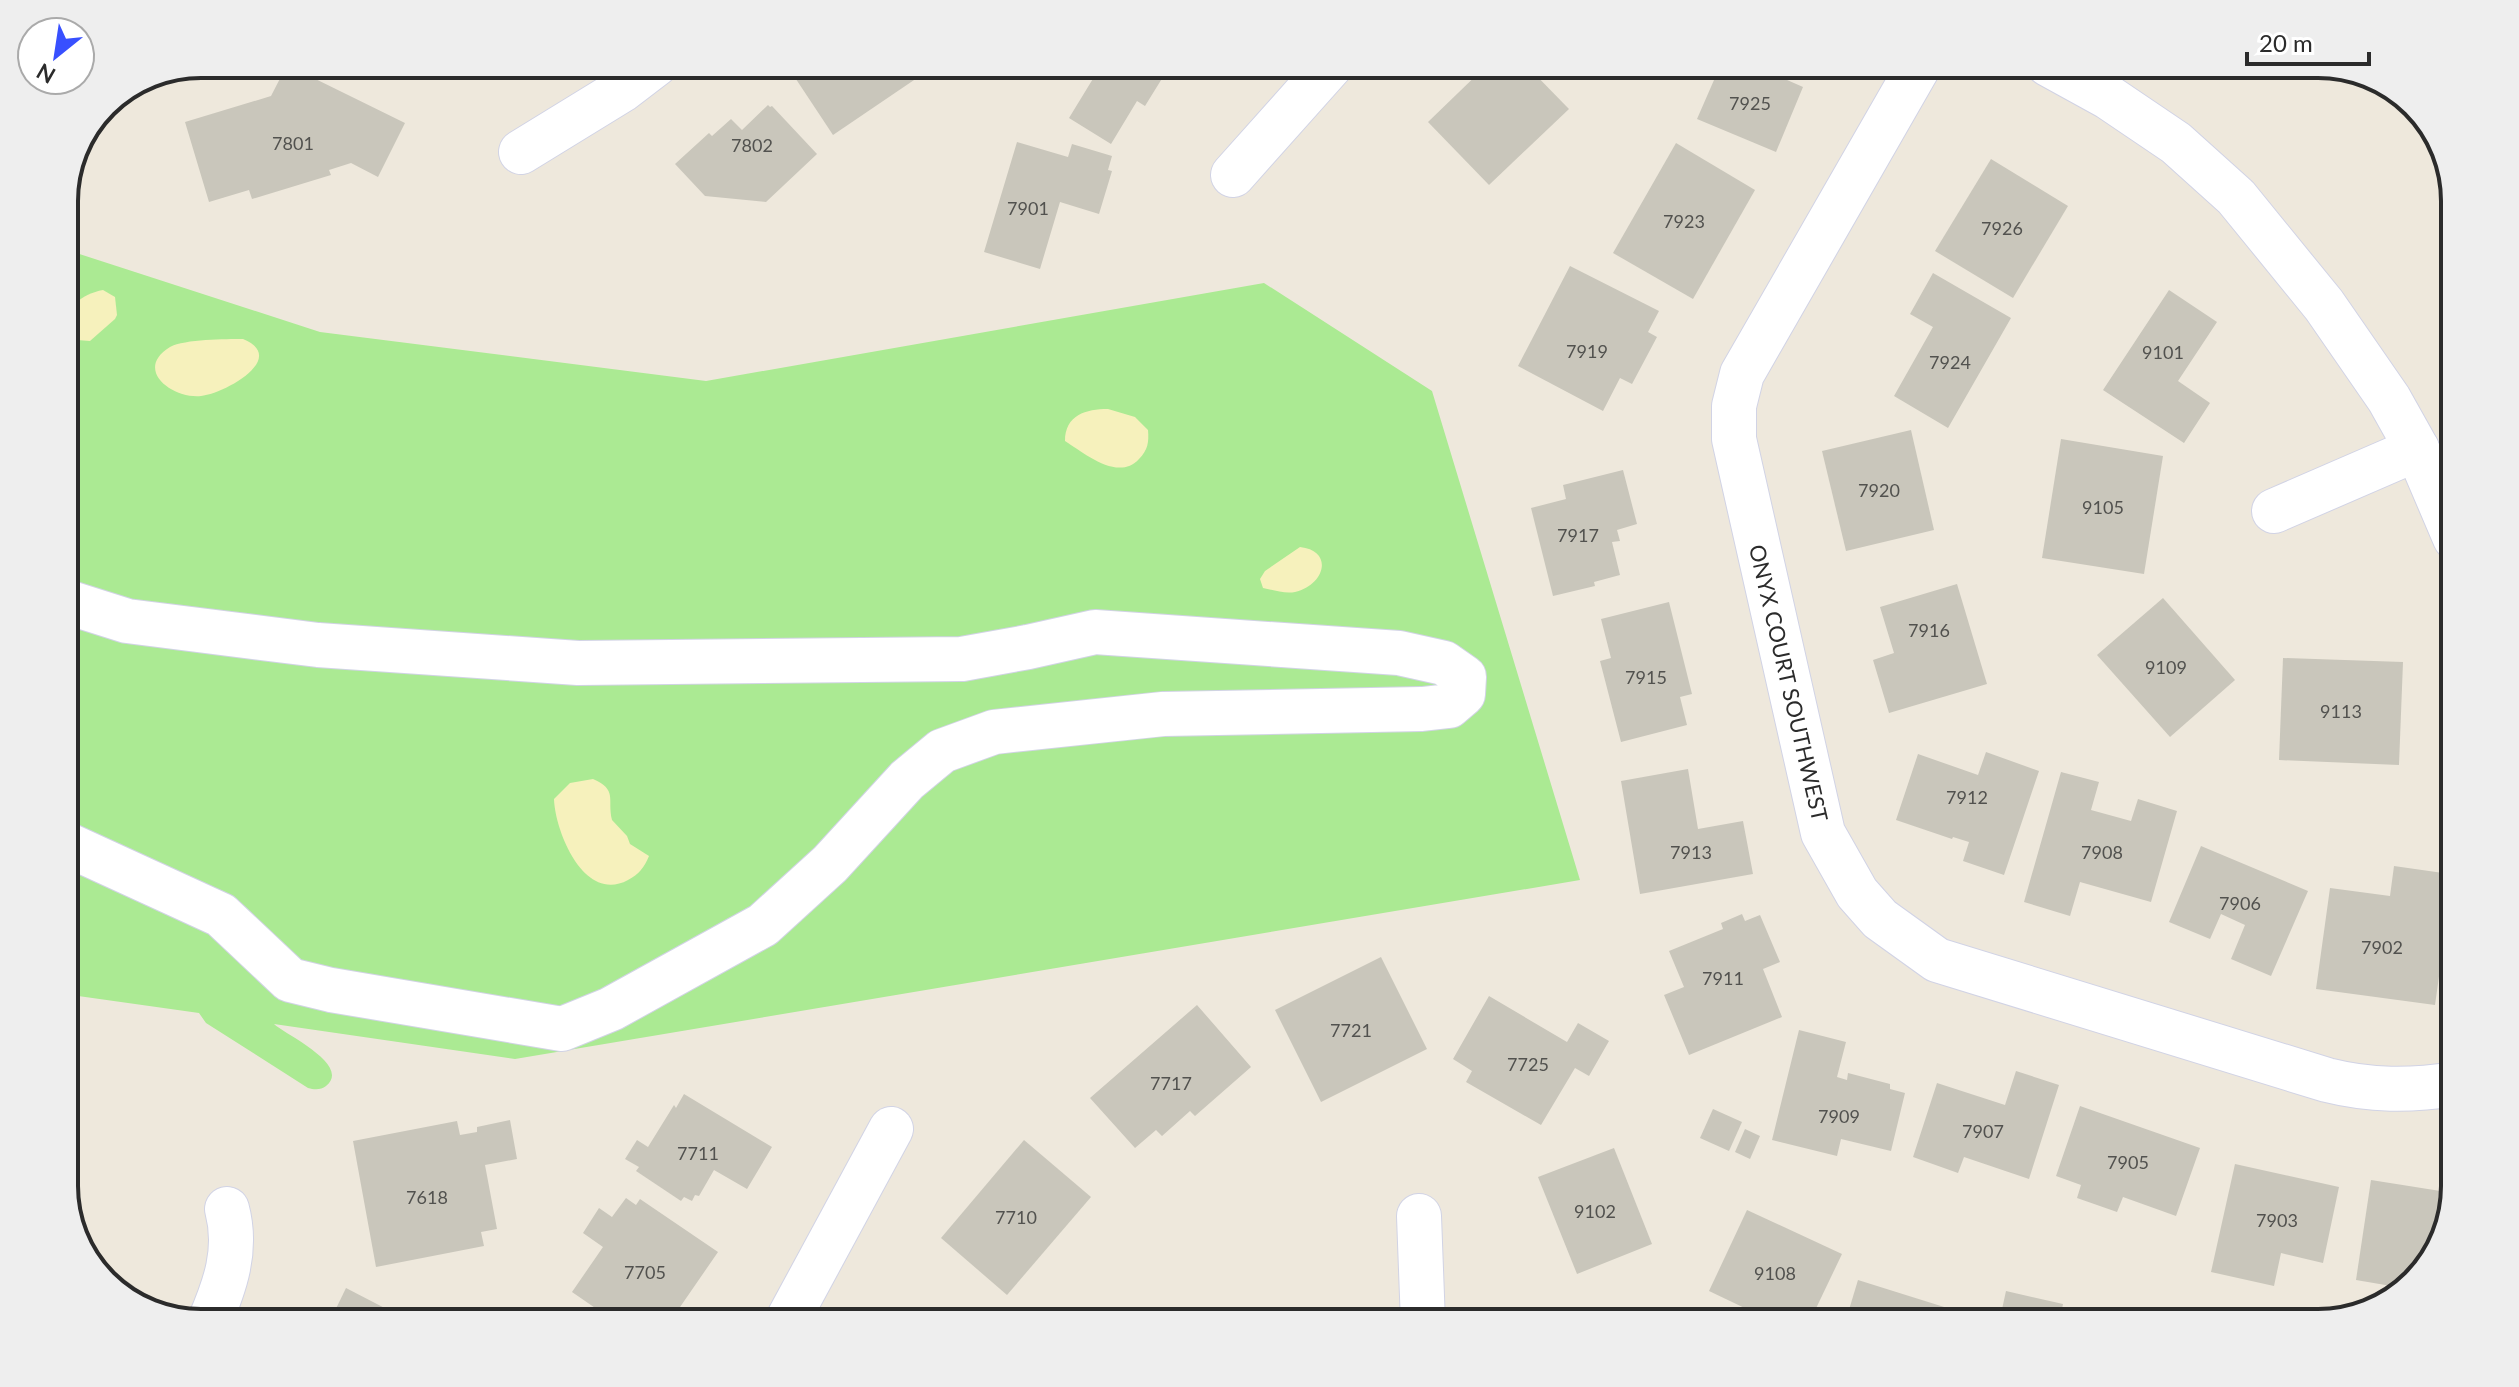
<svg xmlns="http://www.w3.org/2000/svg" width="2519" height="1387" font-family="Lato,sans-serif">
<style>
.green{fill:#abea93}
.sand{fill:#f6f1bc}
.building{fill:#c9c6bb}
.lines{fill:none;stroke-linecap:round;stroke-linejoin:round}
.minor-casing{stroke:#d1d3e5;stroke-width:46}
.minor{stroke:#fff;stroke-width:44}
.labels{text-anchor:middle;dominant-baseline:central;stroke-width:8;stroke-linejoin:round;paint-order:stroke}
.number-label{font-size:18px;fill:#52524f}
.street-label{font-size:22px;fill:#2b2b2b;stroke:#fff}
.rim{fill:none;stroke:#2b2b2b;stroke-width:4}
</style>
<rect width="100%" height="100%" fill="#eee8dc"/>
<path class="green" d="M64 249 320 332 706 381 1264 283 1432 391 1580 880 515 1059 274 1024C286 1035 352 1065 326 1086 321 1090 315 1090 308 1088L206 1023 199 1013 64 994Z"/>
<g class="sand">
<path d="M103 290 115 297 117 315 115 319 90 341 77 340 64 330C64 308 82 294 103 290Z"/>
<path d="M243 339C289 358 224 394 201 396 173 399 133 370 170 347 185 339 226 339 243 339Z"/>
<path d="M1108 409 1135 417 1148 430C1149 442 1148 450 1139 459 1118 482 1084 453 1065 441 1065 415 1086 409 1108 409Z"/>
<path d="M1300 547C1335 551 1324 586 1295 592 1285 594 1273 590 1263 588L1260 579 1265 571Z"/>
<path d="M593 779C618 790 607 799 612 820L627 836 630 844 649 856C644 868 639 874 628 880 584 904 555 831 554 799L570 783Z"/>
</g>
<g class="building">
<polygon points="415,64 445,64 425,78"/>
<polygon points="786,64 907,64 917,78 833,135"/>
<polygon points="1102,64 1171,64 1145,106 1137,101 1111,144 1069,118"/>
<polygon points="1488,64 1525,64 1569,109 1489,185 1428,122"/>
<polygon points="1598,64 1625,64 1616,77"/>
<polygon points="1721,64 1781,64 1776,75 1803,87 1776,152 1697,119"/>
<polygon points="287,65 405,123 378,177 351,163 329,170 331,175 252,199 249,190 209,202 185,122 271,96"/>
<polygon points="768,105 770,107 772,106 817,154 766,202 705,196 675,164 709,133 712,136 731,119 742,130"/>
<polygon points="1017,142 1068,157 1072,144 1112,156 1108,170 1112,171 1099,214 1060,202 1040,269 984,252"/>
<polygon points="1676,143 1755,190 1693,299 1613,253"/>
<polygon points="1991,159 2068,206 2013,298 1935,251"/>
<polygon points="1570,266 1659,311 1648,332 1657,337 1632,384 1620,378 1603,411 1518,366"/>
<polygon points="1933,273 2011,318 1948,428 1894,396 1933,327 1910,314"/>
<polygon points="2169,290 2217,322 2178,381 2210,403 2184,443 2103,390"/>
<polygon points="1911,430 1934,530 1846,551 1822,451"/>
<polygon points="2061,439 2163,456 2144,574 2042,558"/>
<polygon points="1623,470 1637,524 1617,530 1620,541 1612,542 1620,575 1594,582 1595,586 1553,596 1531,508 1566,499 1563,485"/>
<polygon points="1957,584 1987,684 1889,713 1873,660 1894,653 1880,607"/>
<polygon points="2163,598 2235,680 2170,737 2097,655"/>
<polygon points="1669,602 1692,694 1680,697 1687,725 1621,742 1600,661 1611,658 1601,619"/>
<polygon points="2283,658 2403,662 2399,765 2279,760"/>
<polygon points="1986,752 2039,771 2004,875 1963,861 1969,842 1953,837 1952,839 1896,820 1918,754 1978,775"/>
<polygon points="1688,769 1698,829 1743,821 1753,874 1640,894 1621,781"/>
<polygon points="2061,772 2099,782 2091,810 2131,821 2138,799 2177,811 2151,902 2080,882 2070,916 2024,902"/>
<polygon points="2201,846 2308,891 2271,976 2231,959 2245,925 2221,914 2210,939 2169,922"/>
<polygon points="2394,866 2443,873 2440,904 2449,905 2435,1005 2316,989 2330,888 2390,896"/>
<polygon points="1742,914 1745,921 1760,915 1780,962 1763,969 1782,1017 1689,1055 1664,995 1684,987 1669,951 1723,929 1721,923"/>
<polygon points="1381,957 1427,1049 1321,1102 1275,1010"/>
<polygon points="1489,996 1567,1042 1578,1023 1609,1041 1589,1076 1575,1068 1541,1125 1466,1082 1472,1071 1453,1059"/>
<polygon points="1197,1005 1251,1067 1195,1116 1190,1111 1162,1136 1156,1130 1135,1148 1090,1098"/>
<polygon points="1799,1030 1846,1042 1837,1077 1847,1080 1848,1073 1890,1084 1890,1089 1905,1093 1891,1151 1841,1139 1837,1156 1772,1140"/>
<polygon points="2016,1071 2059,1085 2029,1179 1964,1157 1958,1173 1913,1157 1937,1083 2005,1105"/>
<polygon points="684,1094 772,1147 747,1189 714,1170 699,1196 695,1195 692,1201 684,1197 681,1201 636,1171 639,1167 625,1159 637,1140 648,1147 674,1105 676,1108"/>
<polygon points="2080,1106 2200,1148 2176,1216 2123,1197 2117,1212 2077,1198 2081,1185 2056,1176"/>
<polygon points="1713,1109 1742,1122 1729,1151 1700,1138"/>
<polygon points="510,1120 517,1159 485,1165 497,1229 481,1232 484,1246 376,1267 353,1141 457,1121 460,1135 477,1132 477,1127"/>
<polygon points="1745,1129 1760,1136 1750,1159 1735,1152"/>
<polygon points="1024,1140 1091,1197 1007,1295 941,1238"/>
<polygon points="1614,1148 1652,1244 1577,1274 1538,1177"/>
<polygon points="2235,1164 2339,1187 2323,1263 2281,1253 2274,1286 2211,1272"/>
<polygon points="2371,1180 2453,1193 2441,1247 2403,1288 2356,1280"/>
<polygon points="626,1198 636,1205 640,1199 718,1252 669,1323 617,1323 572,1292 603,1247 583,1233 599,1208 612,1217"/>
<polygon points="1747,1210 1842,1254 1809,1323 1776,1323 1709,1291"/>
<polygon points="82,1248 135,1287 127,1297 87,1262"/>
<polygon points="1858,1280 1976,1317 1974,1323 1845,1323"/>
<polygon points="346,1288 402,1317 399,1323 329,1323"/>
<polygon points="2006,1291 2063,1304 2060,1319 2072,1323 1999,1323"/>
</g>
<g class="lines">
<defs>
<g id="minor">
<path d="M1920 64 1742 374 1734 406V439L1823 833 1857 893 1880 919 1937 960 2327 1080C2371 1091 2410 1091 2455 1084"/>
<polyline points="2048,64 2108,97 2176,143 2236,197 2324,305 2389,399 2417,449 2455,538"/>
<polyline points="521,152 622,90 656,64"/>
<polyline points="1233,175 1332,64"/>
<polyline points="2274,511 2417,449"/>
<polyline points="64,601 127,621 318,645 578,663 962,659 1028,647 1095,632 1399,653 1444,663 1464,677 1463,694 1449,706 1422,709 1163,714 994,732 942,751 907,780 830,864 763,925 611,1009 562,1029 331,990 290,980 221,915 64,843"/>
<polyline points="1419,1216 1423,1323"/>
<path d="M209 1323C225 1286 238 1250 227 1209"/>
<polyline points="786,1323 891,1129"/>
</g>
</defs>
<use href="#minor" class="minor-casing"/>
<use href="#minor" class="minor"/>
</g>
<g class="labels">
<g class="number-label">
<text x="1750" y="103">7925</text>
<text x="293" y="143">7801</text>
<text x="752" y="145">7802</text>
<text x="1028" y="208">7901</text>
<text x="1684" y="221">7923</text>
<text x="2002" y="228">7926</text>
<text x="1587" y="351">7919</text>
<text x="2163" y="352">9101</text>
<text x="1950" y="362">7924</text>
<text x="1879" y="490">7920</text>
<text x="2103" y="507">9105</text>
<text x="1578" y="535">7917</text>
<text x="1929" y="630">7916</text>
<text x="2166" y="667">9109</text>
<text x="1646" y="677">7915</text>
<text x="2341" y="711">9113</text>
<text x="1967" y="797">7912</text>
<text x="1691" y="852">7913</text>
<text x="2102" y="852">7908</text>
<text x="2240" y="903">7906</text>
<text x="2382" y="947">7902</text>
<text x="1723" y="978">7911</text>
<text x="1351" y="1030">7721</text>
<text x="1528" y="1064">7725</text>
<text x="1171" y="1083">7717</text>
<text x="1839" y="1116">7909</text>
<text x="1983" y="1131">7907</text>
<text x="698" y="1153">7711</text>
<text x="2128" y="1162">7905</text>
<text x="427" y="1197">7618</text>
<text x="1595" y="1211">9102</text>
<text x="1016" y="1217">7710</text>
<text x="2277" y="1220">7903</text>
<text x="645" y="1272">7705</text>
<text x="1775" y="1273">9108</text>
</g>
<g class="street-label">
<text transform="translate(1789 683) rotate(77)">ONYX COURT SOUTHWEST</text>
</g>
</g>
<path d="M0 0H2519V1387H0ZM201 78H2318A123 123 0 0 1 2441 201V1186A123 123 0 0 1 2318 1309H201A123 123 0 0 1 78 1186V201A123 123 0 0 1 201 78Z" fill="#eee" fill-rule="evenodd"/>
<path class="rim" d="M201 78H2318A123 123 0 0 1 2441 201V1186A123 123 0 0 1 2318 1309H201A123 123 0 0 1 78 1186V201A123 123 0 0 1 201 78Z"/>
<g transform="translate(56 56) rotate(210)"><circle r="38" fill="#ffffff" stroke="#aaaaaa" stroke-width="2"/>
<path d="M0-6L14 30L0 20L-14 30Z" fill="#3850ff"/>
<text y="-12" font-size="22" font-weight="bold" text-anchor="middle" fill="#2b2b2b">N</text>
</g>
<path d="M2247 52v12h122v-12" fill="none" stroke="#2b2b2b" stroke-width="4"/>
<text x="2259" y="52" font-size="24" fill="#2b2b2b" stroke="#ffffff" stroke-width="6" paint-order="stroke">20 m</text>
</svg>
